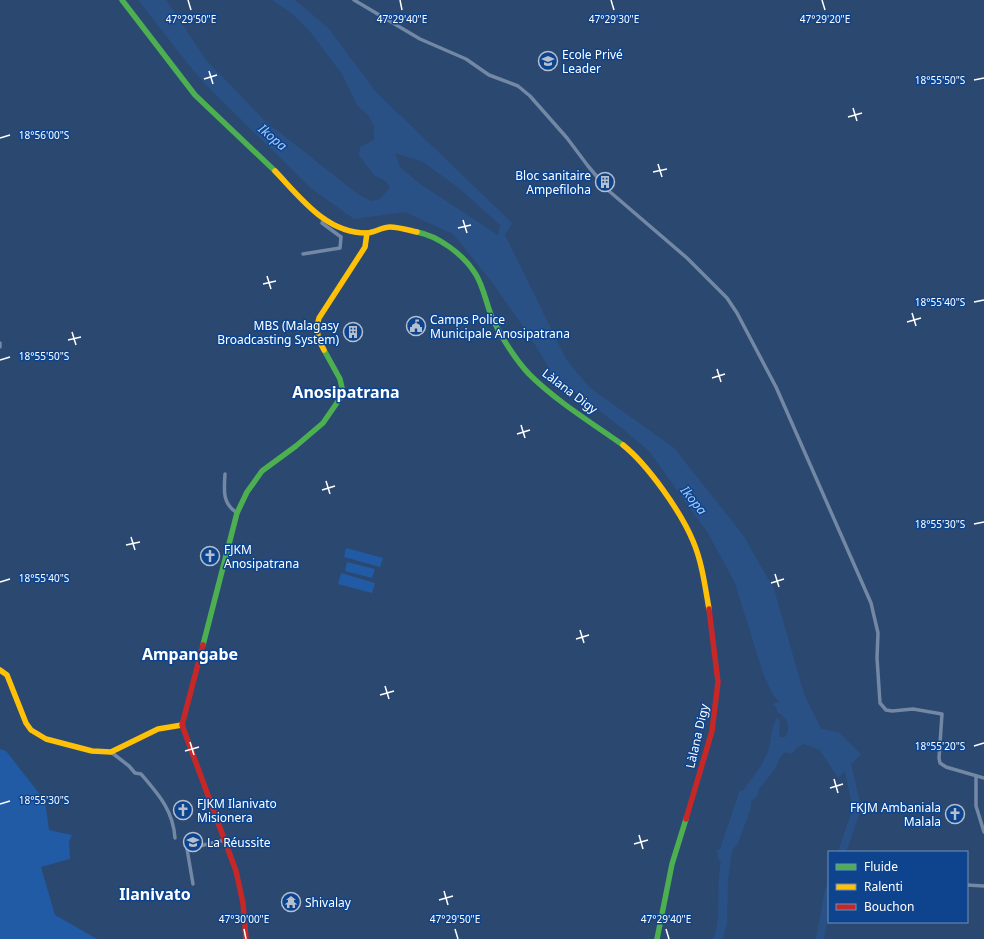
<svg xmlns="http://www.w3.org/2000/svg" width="984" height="939" font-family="'Noto Sans',sans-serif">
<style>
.green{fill:#215ba5}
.water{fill:#2a5186;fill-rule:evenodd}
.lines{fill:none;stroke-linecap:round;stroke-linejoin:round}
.river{stroke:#2a5186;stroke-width:8}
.street{stroke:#7288a4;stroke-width:3.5}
.fast{stroke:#4caf50;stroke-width:5.5}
.slow{stroke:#ffc107;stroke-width:5.5}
.jam{stroke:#c62828;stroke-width:5.5}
.ticks{fill:none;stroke:#fff;stroke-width:1.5}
.labels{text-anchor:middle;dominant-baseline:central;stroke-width:3;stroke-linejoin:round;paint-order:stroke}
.poi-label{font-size:12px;fill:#fff;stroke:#0e448d;text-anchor:start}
.street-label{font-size:12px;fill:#fff;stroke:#0e448d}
.water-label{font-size:13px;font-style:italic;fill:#a1c9fb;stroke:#0e448d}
.district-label{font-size:16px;font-weight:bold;fill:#fff;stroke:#0e448d}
.ticks-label{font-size:10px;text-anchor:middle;fill:#fff;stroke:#0e448d;stroke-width:3;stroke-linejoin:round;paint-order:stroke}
</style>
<rect width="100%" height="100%" fill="#2b4870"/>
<g class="green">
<polygon points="346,548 383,558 380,567 344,557"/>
<polygon points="347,562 375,569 372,578 345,571"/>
<polygon points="341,573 375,583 372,593 338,584"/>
<polygon points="0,749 6,751 45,801 49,830 72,835 69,841 70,859 41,867 55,915 97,939 0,939"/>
</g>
<path class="water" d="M138 0H166L206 60 265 121 359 195 371 201 380 199 390 187 386 181 374 175 359 155 360 147 374 140V126L368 115 357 105 342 74 308 29 290 12 272 0H295L329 29 376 92 512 223 505 235 566 359 589 387 674 448 743 535 774 589 804 694 821 729 838 732 861 754 838 778 820 750 804 744 796 748 794 752 789 754 786 752 781 756 775 769 759 789 757 796 751 802V808L738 843 732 851 728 879 727 923 723 939H713C723 915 715 887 721 862L718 858 717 850 720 849 740 790 743 791C752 777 764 765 769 748 772 737 771 728 777 718L780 720 779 737H785C792 727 787 717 777 712V708L773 705 777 702 781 703 773 695 763 673 735 583 708 533 649 451 623 429 551 373 541 354 524 328 492 282 453 234 405 212 354 219 312 189 219 98 196 74ZM395 153 423 162 459 188 500 225 498 235 420 184 400 167Z"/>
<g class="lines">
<g class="river">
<polyline points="839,761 848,768 857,808 842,852"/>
<polyline points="820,939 829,890"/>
</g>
<g class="street">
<polyline points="354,0 420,39 466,59 489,75 518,86 530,96 567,138 588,166 609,191 687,258 727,298 737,313 776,387 871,603 878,633 877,658 880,703 886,710 892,711 913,709 942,714 939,758 940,763 946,767 984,778"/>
<polyline points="303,254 340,248 341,237 322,223 324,219"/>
<polyline points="0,343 0,347"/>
<path d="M225 474C224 490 222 503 237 513"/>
<path d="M111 752 129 766 135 773 141 774C159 795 173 810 175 838"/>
<polyline points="976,776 976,806 984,832"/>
<polyline points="193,884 187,849 225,840"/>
<polyline points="967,885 984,886"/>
</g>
<g class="fast">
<polyline points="122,0 195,95 275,171"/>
<path d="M417 232C438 236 463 254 475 273 483 285 486 302 491 315 499 334 515 359 529 374 556 401 592 423 623 445"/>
<polyline points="203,645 237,513 247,492 262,471 296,446 323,423 341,397 342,388 340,379 324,350"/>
<polyline points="657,939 672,864 686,819"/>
</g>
<g class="slow">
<path d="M275 171C300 197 326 233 366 233 374 233 382 227 390 227 398 227 408 230 417 232"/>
<path d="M324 350C318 339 315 330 319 318L365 247 367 233"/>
<path d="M623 445C648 465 681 512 693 541 702 562 705 586 709 609"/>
<polyline points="0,670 7,675 26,723 31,730 46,739 92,751 111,752 158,729 182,725"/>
</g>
<g class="jam">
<polyline points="203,645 182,725 236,871 243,903 246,939"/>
<polyline points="686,819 712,731 718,682 709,609"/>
</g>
</g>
<path class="ticks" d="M188 0 191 10M400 0 402 10M611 0 614 10M822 0 825 10M209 71 213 84M204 79 217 75M974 80 984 78M853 108 857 121M848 117 862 113M0 138 10 135M658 164 662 177M653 172 667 169M463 220 467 233M458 228 471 225M267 276 271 289M263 284 276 281M974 302 984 300M912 313 916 326M907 322 921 318M72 332 76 345M68 340 81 337M0 360 10 357M717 369 721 382M712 378 725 374M521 425 525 438M517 434 530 430M326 481 330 494M322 490 335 486M974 524 984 522M131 537 135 550M126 545 140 542M775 574 779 587M0 582 10 579M771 583 784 579M580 630 584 643M576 639 589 635M385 686 389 699M380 695 394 691M190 742 194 755M974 746 984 743M185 751 199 747M834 779 838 793M830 788 843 784M0 804 10 801M639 835 643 849M634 844 648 840M444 891 448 905M439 900 453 896M244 929 246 939M455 929 458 939M666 929 669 939"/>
<defs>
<symbol id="school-ring" viewBox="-11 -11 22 22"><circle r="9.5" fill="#0e448d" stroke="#b5bfcd" stroke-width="1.5"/><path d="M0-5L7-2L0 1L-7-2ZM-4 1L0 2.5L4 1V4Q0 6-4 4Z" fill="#b5bfcd"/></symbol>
<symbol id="building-ring" viewBox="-11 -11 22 22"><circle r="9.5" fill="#0e448d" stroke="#b5bfcd" stroke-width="1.5"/><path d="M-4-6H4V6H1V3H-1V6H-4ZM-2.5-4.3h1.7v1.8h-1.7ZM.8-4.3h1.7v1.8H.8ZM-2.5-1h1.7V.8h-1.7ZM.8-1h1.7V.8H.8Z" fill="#b5bfcd"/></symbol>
<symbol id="civic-ring" viewBox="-11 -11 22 22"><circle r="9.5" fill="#0e448d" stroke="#b5bfcd" stroke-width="1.5"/><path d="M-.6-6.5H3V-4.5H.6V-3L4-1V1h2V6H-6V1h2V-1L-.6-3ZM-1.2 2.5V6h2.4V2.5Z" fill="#b5bfcd"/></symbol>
<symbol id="church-ring" viewBox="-11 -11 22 22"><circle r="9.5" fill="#0e448d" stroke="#b5bfcd" stroke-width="1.5"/><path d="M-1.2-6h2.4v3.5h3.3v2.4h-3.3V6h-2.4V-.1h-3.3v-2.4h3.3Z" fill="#b5bfcd"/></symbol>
<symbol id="temple-ring" viewBox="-11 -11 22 22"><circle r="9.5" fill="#0e448d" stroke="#b5bfcd" stroke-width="1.5"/><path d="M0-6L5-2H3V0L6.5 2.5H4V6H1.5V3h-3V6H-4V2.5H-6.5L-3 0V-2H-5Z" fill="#b5bfcd"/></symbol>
</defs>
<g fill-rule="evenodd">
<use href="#school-ring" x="537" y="50" width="22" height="22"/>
<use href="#building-ring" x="594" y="171" width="22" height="22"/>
<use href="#civic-ring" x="405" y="315" width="22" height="22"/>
<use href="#building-ring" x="342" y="321" width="22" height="22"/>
<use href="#church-ring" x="199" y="545" width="22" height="22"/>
<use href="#church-ring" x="172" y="799" width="22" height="22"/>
<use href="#church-ring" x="944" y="803" width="22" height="22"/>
<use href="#school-ring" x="182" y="831" width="22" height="22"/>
<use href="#temple-ring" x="280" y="891" width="22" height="22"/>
</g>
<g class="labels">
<g class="poi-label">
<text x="562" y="54">Ecole Privé<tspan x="562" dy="14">Leader</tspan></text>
<text x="591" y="175" text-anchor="end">Bloc sanitaire<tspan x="591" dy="14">Ampefiloha</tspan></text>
<text x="430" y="319">Camps Police<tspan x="430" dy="14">Municipale Anosipatrana</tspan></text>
<text x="339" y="325" text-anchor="end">MBS (Malagasy<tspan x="339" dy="14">Broadcasting System)</tspan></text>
<text x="224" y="549">FJKM<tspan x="224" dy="14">Anosipatrana</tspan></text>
<text x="197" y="803">FJKM Ilanivato<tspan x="197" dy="14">Misionera</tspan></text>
<text x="941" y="807" text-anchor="end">FKJM Ambaniala<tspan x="941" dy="14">Malala</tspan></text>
<text x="207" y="842">La Réussite</text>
<text x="305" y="902">Shivalay</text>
</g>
<g class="street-label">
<text transform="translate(570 391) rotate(37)">Làlana Digy</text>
<text transform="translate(697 736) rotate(-77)">Làlana Digy</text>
</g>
<g class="water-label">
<text transform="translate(273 137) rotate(40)">Ikopa</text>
<text transform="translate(694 500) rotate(51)">Ikopa</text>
</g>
<g class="district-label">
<text x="346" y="392">Anosipatrana</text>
<text x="190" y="654">Ampangabe</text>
<text x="155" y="894">Ilanivato</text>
</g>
</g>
<g class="ticks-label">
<text x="191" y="23">47°29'50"E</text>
<text x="402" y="23">47°29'40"E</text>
<text x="614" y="23">47°29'30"E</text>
<text x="825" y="23">47°29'20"E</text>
<text x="940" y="84">18°55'50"S</text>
<text x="44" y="139">18°56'00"S</text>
<text x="940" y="306">18°55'40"S</text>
<text x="44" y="360">18°55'50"S</text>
<text x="940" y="528">18°55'30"S</text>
<text x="44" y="582">18°55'40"S</text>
<text x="940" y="750">18°55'20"S</text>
<text x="44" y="804">18°55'30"S</text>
<text x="244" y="923">47°30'00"E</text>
<text x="455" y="923">47°29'50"E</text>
<text x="666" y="923">47°29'40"E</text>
</g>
<rect x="828" y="851" width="140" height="72" fill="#0e448d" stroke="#6e8fbb"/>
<rect x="836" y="864" width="20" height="6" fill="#4caf50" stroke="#6e8fbb"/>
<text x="864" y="871" font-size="12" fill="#ffffff">Fluide</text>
<rect x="836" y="884" width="20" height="6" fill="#ffc107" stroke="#6e8fbb"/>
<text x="864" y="891" font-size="12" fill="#ffffff">Ralenti</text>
<rect x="836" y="904" width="20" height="6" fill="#c62828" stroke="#6e8fbb"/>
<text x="864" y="911" font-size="12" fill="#ffffff">Bouchon</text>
</svg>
